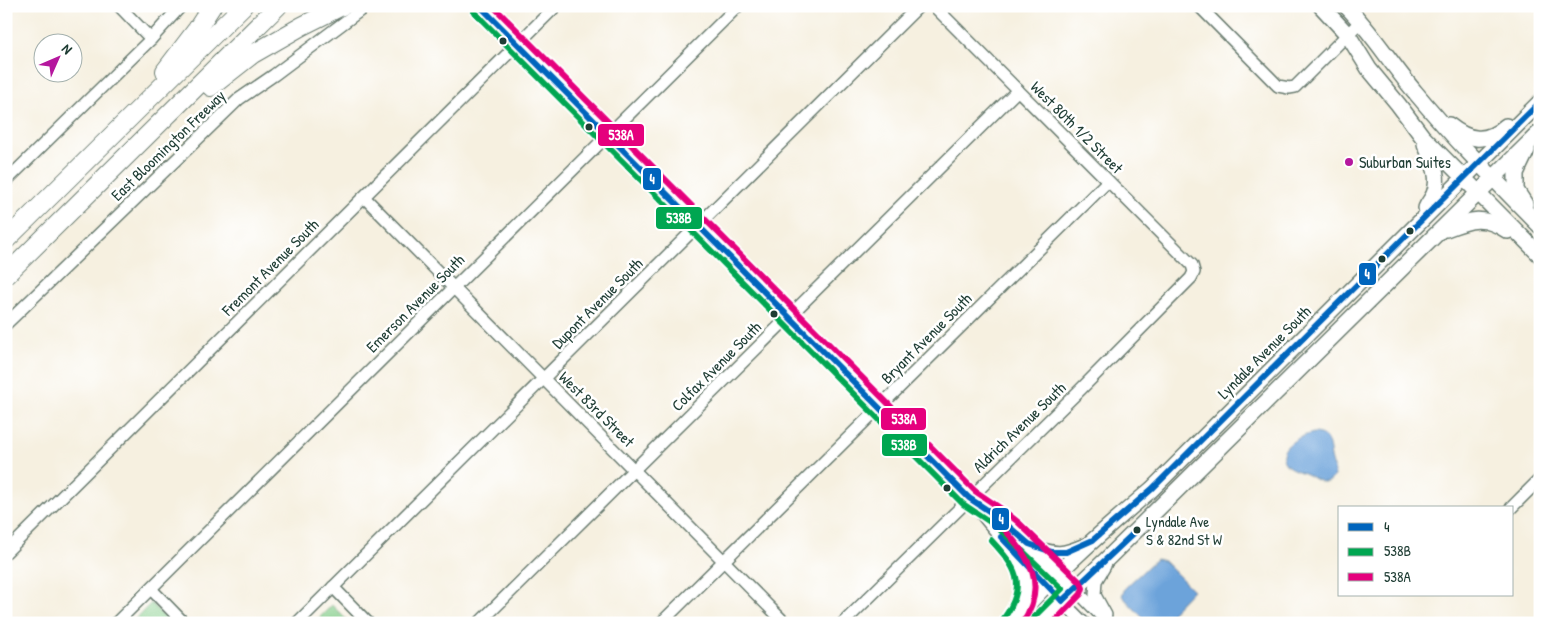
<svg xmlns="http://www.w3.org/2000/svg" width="1546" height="629" font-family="'Patrick Hand',sans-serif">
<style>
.green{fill:#83cc88;stroke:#51845e}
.water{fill:#6ca3da;stroke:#467087}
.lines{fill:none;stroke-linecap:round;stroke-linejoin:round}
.minor-casing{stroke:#6a7c70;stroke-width:14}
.major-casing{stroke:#6a7c70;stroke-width:18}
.highway-casing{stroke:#6a7c70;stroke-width:20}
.minor{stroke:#fff;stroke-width:11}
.major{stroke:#fff;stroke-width:15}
.highway{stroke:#fff;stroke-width:18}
.bus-1-casing{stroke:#fff;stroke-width:10}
.bus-2-casing{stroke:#fff;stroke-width:10}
.bus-3-casing{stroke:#fff;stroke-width:10}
.bus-1{stroke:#0065bd;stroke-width:6}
.bus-2{stroke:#00a651;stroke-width:6}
.bus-3{stroke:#e5007d;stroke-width:6}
.bus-dot{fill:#1f3d34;stroke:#fff;stroke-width:2}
.poi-dot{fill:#b5179e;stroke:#fff;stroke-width:2}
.labels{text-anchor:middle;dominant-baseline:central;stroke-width:5;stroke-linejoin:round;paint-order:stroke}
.bus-label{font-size:15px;fill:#1f3d34;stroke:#fff;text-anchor:start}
.street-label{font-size:16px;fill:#1f3d34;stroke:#fff}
.poi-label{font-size:16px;fill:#1f3d34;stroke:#fff;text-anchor:start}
.line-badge{stroke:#fff;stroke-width:2}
.badge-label{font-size:14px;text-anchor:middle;font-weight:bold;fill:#fff}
</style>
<rect width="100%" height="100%" fill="#fff"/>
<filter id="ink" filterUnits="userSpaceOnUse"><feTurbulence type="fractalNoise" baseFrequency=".02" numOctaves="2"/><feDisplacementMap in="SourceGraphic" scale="10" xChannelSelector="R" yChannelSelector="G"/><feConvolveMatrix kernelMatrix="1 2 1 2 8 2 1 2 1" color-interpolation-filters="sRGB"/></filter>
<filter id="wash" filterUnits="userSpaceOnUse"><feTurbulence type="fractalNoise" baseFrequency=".0096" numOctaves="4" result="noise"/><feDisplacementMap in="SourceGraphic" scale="20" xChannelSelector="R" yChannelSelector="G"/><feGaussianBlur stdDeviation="1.12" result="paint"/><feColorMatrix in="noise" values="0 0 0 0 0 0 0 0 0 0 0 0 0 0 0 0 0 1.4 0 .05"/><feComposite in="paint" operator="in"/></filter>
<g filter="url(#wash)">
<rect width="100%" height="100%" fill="#f6f0e0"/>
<g class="green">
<polygon points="151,603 170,623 132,623"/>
<polygon points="332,605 350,623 314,623"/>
</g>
<g class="water">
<path d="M1314 433C1329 434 1329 445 1331 457 1333 467 1339 476 1328 482 1319 483 1314 478 1306 474 1299 471 1289 469 1285 463 1275 447 1302 435 1314 433Z"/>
<polygon points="1156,559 1164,561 1193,590 1171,613 1180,623 1148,623 1122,596 1125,588"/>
</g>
</g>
<g filter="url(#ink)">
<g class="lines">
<defs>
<g id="minor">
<polyline points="119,6 151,39"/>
<path d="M480 6 969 498C1003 544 1044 583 1084 623"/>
<polyline points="1199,6 1278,86 1289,88 1295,87 1361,21"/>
<polyline points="6,181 151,39 181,6"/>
<polyline points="364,197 785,623"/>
<polyline points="6,324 239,99 274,75 366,6"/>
<path d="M977 503C1026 536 1067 581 1108 623"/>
<polyline points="1511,508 1540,479"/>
<path d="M1033 546C1058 554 1061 554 1085 544"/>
<polyline points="6,552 556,6"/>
<path d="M1018 561C1028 581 1027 590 1020 610"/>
<polyline points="1105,566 1096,581 1095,595 1106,615"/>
<polyline points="333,587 368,623"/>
<polyline points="151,589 184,623"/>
<polyline points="116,623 738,6"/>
<polyline points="297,623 919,6"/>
<polyline points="479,623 1018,90"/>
<polyline points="661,623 1108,181"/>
<polyline points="843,623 1081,389 1191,278 1194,272 1192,265 934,6"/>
</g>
<g id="major">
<polyline points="1321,6 1348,35 1369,69 1398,104 1422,136 1540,255"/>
<path d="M1346 6C1372 32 1391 64 1415 92 1454 139 1497 182 1540 226"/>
<path d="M1449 125C1469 141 1486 144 1506 126"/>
<path d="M1425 144C1432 160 1441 177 1434 194 1432 199 1428 203 1426 208"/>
<polyline points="1525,204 1516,190 1516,173 1527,150"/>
<path d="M1446 229C1471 219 1484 215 1508 231"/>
<path d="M1011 623C1053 574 1103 531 1152 489L1540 102"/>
<polyline points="1040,623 1110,556 1540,132"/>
</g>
<g id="highway">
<polyline points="165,71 197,29 212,6"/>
<polyline points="211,87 253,54 302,26 342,6"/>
<polyline points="6,240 243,6"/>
<polyline points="6,275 278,6"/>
</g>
</defs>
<use href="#minor" class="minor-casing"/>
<use href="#major" class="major-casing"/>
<use href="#highway" class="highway-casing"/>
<use href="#minor" class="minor"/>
<use href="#major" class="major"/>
<use href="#highway" class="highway"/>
<defs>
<g id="bus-1">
<polyline points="480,6 969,498 998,517 1029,544 1052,552 1066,552 1093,540 1152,489 1540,102"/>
<polyline points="1001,537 1062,601"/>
<polyline points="1062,601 1137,530"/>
</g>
<g id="bus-2">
<polyline points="474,12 963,504 993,524 1006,535 1062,589 1034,617"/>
<path d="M991 540C1016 567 1028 584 1004 618"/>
</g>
<g id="bus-3">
<polyline points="493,6 975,491 1003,510 1018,522 1081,583 1083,588 1081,594 1053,623"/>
<path d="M1003 528C1030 557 1048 586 1022 623"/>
</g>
</defs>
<use href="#bus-1" class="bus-1-casing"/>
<use href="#bus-2" class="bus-2-casing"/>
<use href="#bus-3" class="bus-3-casing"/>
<use href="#bus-1" class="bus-1"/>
<use href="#bus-2" class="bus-2"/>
<use href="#bus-3" class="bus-3"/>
</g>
</g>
<g class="bus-dot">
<circle cx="503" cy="41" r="4.5"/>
<circle cx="589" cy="127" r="4.5"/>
<circle cx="1410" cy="231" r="4.5"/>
<circle cx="1382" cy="259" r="4.5"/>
<circle cx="774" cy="314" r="4.5"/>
<circle cx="947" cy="488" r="4.5"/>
<circle cx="1137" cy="530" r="4.5"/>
</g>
<circle class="poi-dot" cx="1349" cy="162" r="5"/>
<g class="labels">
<g class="bus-label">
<text x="1146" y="521">Lyndale Ave<tspan x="1146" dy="18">S &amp; 82nd St W</tspan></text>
</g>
<g class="street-label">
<text transform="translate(1077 127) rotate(45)">West 80th 1/2 Street</text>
<text transform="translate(168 145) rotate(-44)">East Bloomington Freeway</text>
<text transform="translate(270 267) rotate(-45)">Fremont Avenue South</text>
<text transform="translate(415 303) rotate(-45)">Emerson Avenue South</text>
<text transform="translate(597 303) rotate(-45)">Dupont Avenue South</text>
<text transform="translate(926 338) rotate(-45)">Bryant Avenue South</text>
<text transform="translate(1264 352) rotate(-45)">Lyndale Avenue South</text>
<text transform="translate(716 366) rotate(-45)">Colfax Avenue South</text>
<text transform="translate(597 409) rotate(45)">West 83rd Street</text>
<text transform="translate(1019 427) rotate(-44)">Aldrich Avenue South</text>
</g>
<g class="poi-label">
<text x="1359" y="162">Suburban Suites</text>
</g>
</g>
<g class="line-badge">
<rect x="597" y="123" width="48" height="24" rx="5" fill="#e5007d"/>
<rect x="642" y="167" width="20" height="24" rx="5" fill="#0065bd"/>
<rect x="655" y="206" width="48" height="24" rx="5" fill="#00a651"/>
<rect x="1358" y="262" width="19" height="24" rx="5" fill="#0065bd"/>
<rect x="880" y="407" width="47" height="24" rx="5" fill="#e5007d"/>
<rect x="881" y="433" width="47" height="24" rx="5" fill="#00a651"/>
<rect x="991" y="507" width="19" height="24" rx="5" fill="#0065bd"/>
</g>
<g class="badge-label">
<text x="621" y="140">538A</text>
<text x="652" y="184">4</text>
<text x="679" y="223">538B</text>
<text x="1367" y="279">4</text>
<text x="904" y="424">538A</text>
<text x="904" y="450">538B</text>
<text x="1001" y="524">4</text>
</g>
<rect width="1546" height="629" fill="none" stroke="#fff" stroke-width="25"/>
<rect x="1338" y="506" width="175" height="90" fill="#ffffff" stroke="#a5b1ae"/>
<rect x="1348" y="523" width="25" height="8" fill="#0065bd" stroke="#a5b1ae"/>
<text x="1384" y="532" font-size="15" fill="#1f3d34">4</text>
<rect x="1348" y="548" width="25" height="8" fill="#00a651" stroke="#a5b1ae"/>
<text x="1384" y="556" font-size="15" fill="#1f3d34">538B</text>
<rect x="1348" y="573" width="25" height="8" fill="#e5007d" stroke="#a5b1ae"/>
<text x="1384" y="582" font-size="15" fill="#1f3d34">538A</text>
<g transform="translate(58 58) rotate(45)"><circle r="24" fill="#ffffff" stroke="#a5b1ae"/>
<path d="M0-4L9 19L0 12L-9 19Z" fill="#b5179e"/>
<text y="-8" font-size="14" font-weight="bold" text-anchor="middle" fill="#1f3d34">N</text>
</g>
</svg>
